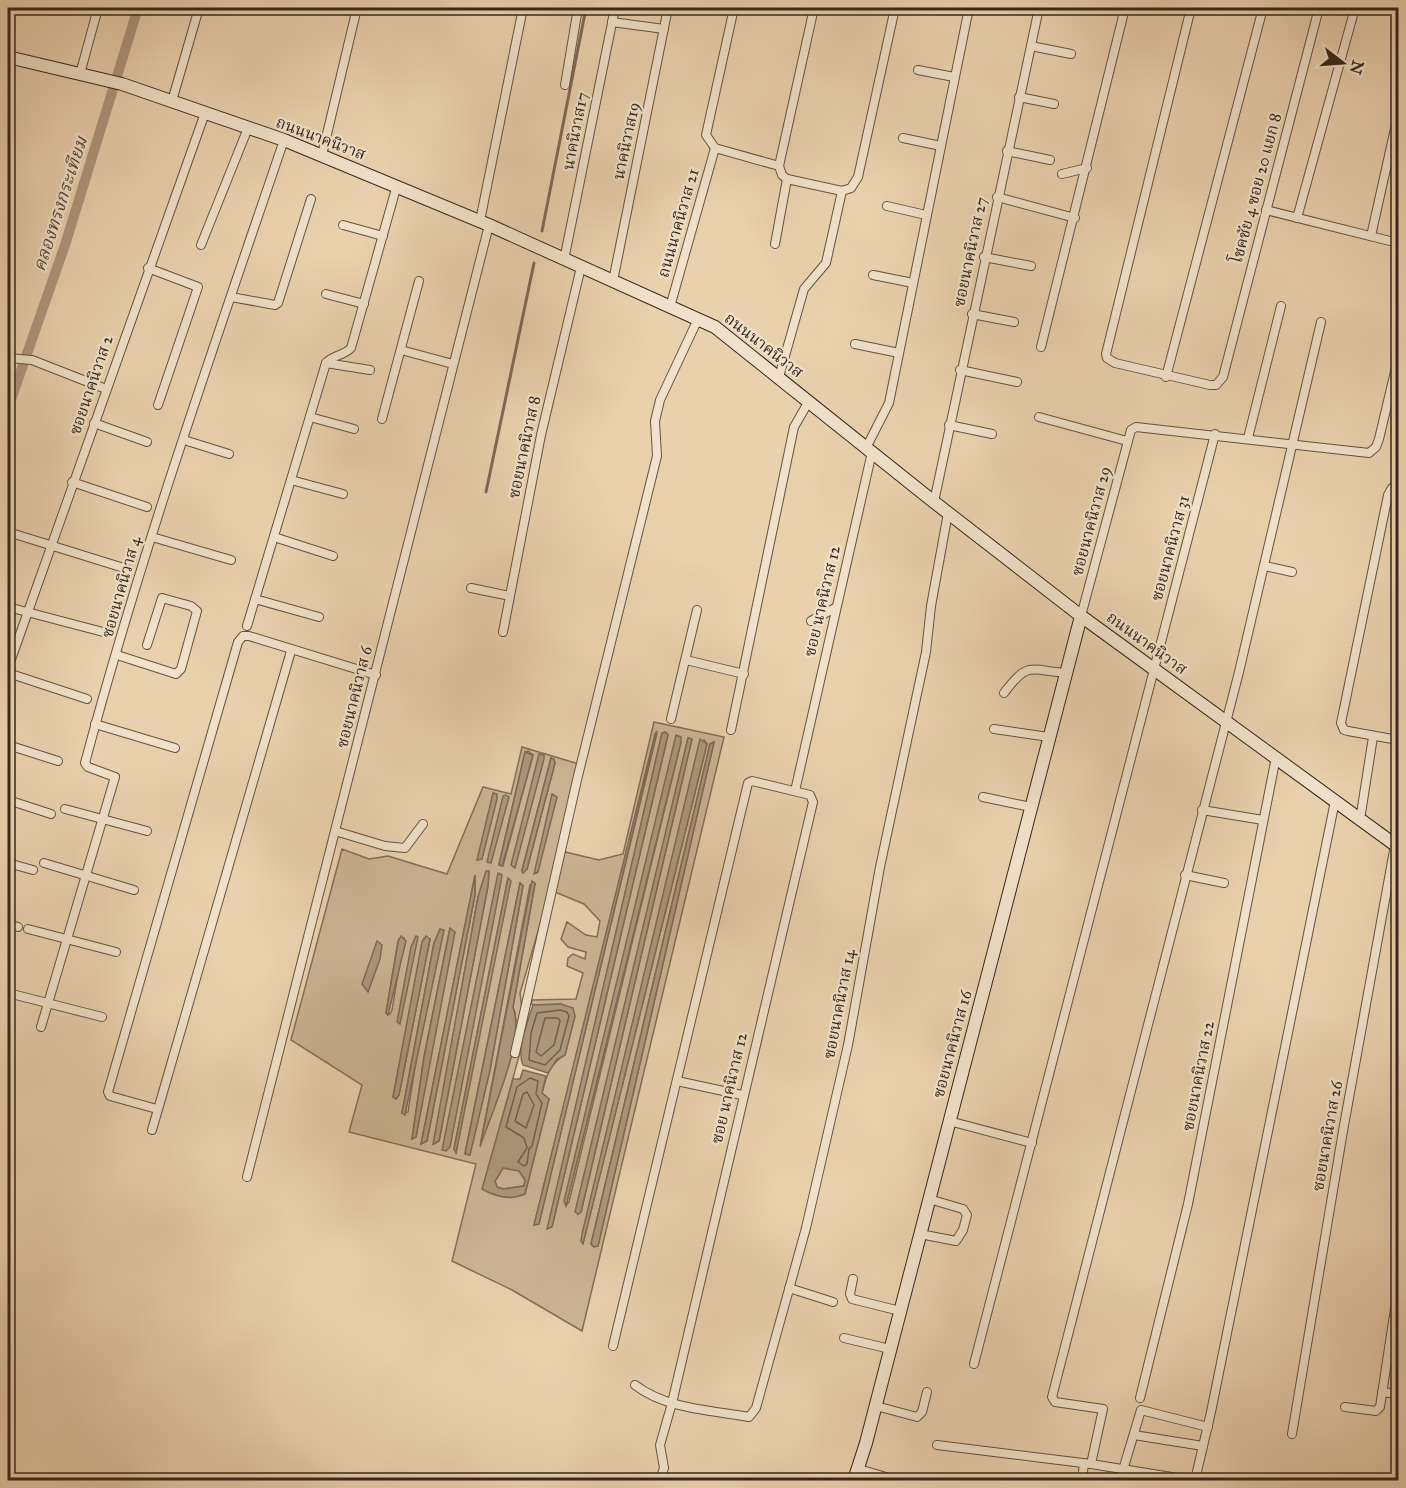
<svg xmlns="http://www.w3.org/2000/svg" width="1406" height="1488" font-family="'IM FELL Great Primer','Noto Serif Thai',serif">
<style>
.green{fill:#ccb495;stroke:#826e58;stroke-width:1.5;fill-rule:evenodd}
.water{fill:#ad977c;stroke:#7e6a56;stroke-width:1.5;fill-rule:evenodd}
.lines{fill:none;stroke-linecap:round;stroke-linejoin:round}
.shore{stroke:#725f4c;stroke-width:1.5}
.stream{stroke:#7e6a56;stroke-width:3}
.canal{stroke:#ad977c;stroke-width:10}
.street-casing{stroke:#645240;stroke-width:10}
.secondary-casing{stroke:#37271c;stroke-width:14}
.street{stroke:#f1e1ca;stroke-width:8}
.secondary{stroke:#f1e1ca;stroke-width:12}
.labels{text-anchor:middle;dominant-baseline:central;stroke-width:4.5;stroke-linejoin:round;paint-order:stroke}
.street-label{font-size:16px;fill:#37271c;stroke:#f1e1ca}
.water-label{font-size:18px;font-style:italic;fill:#5a4939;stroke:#f1e1ca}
</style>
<rect width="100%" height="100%" fill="#ead1ae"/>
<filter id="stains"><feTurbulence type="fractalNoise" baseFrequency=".00333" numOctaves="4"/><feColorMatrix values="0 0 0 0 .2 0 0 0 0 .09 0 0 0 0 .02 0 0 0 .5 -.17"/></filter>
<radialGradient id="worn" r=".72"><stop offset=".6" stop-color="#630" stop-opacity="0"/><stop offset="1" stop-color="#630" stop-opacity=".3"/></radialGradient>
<g class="green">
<path d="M654 722 724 737 582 1331 512 1290 452 1261 476 1164 349 1132 362 1085 291 1040 342 849 369 859 388 856 447 874 483 787 511 794 522 747 579 764 549 894 520 993 523 1017 522 1045 483 1189 525 1194 549 1099 542 1093C546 1077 550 1063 565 1055L575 1016 561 1004 533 1005 531 1003 532 1000 576 999 583 973 567 966 568 958 573 954 585 959 586 952 568 947 561 939 567 922 586 935 597 937 600 921 584 904 555 892 565 852 599 860 623 854ZM665 732 668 735 552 1227 548 1228 662 734ZM657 733 539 1223 534 1225ZM688 738 692 739 581 1212 578 1214ZM704 740 707 744 583 1243ZM681 742 569 1202 566 1205ZM714 742 598 1246 594 1247 591 1244 710 744ZM528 751 533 755 503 866 499 864 525 752ZM551 758 555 763 527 869 522 870ZM486 872H489L488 886 439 1141 434 1144 478 897ZM475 876V895L427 1141 421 1144ZM508 878 456 1152 454 1149ZM520 883 523 886 490 1070 469 1155 465 1153ZM535 884 513 1007C526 1039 493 1108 481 1141L530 885ZM450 928 416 1137 412 1139 424 1057ZM404 938 392 1010 390 1014 386 1013 398 942 399 939ZM424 938 430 939 399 1095 396 1099 393 1097ZM434 943 408 1112 402 1113Z"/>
<polygon points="503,1168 519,1170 525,1180 524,1186 503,1189 497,1187 495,1181"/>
</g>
<g class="water">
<polygon points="657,731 539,1224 534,1225 655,734"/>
<polygon points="665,732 668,735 552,1227 547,1229 662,733"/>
<polygon points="676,735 681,737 681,742 566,1206 564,1201"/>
<polygon points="688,738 692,739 581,1212 578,1214 575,1212"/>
<polygon points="700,739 707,744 583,1244 581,1241 582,1234"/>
<polygon points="714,742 598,1246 594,1247 591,1244 710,744"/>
<polygon points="525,752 533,755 502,866 499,865"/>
<polygon points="539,754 544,755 544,759 515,868 511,865"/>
<polygon points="551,758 554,759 555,763 527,869 523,873 522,871"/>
<polygon points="493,793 497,794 497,799 482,859 477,860"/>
<polygon points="552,794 557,797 538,872 534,874"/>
<polygon points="506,795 509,797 491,863 487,862 503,796"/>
<polygon points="486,871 489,871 488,886 439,1141 433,1144 478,897"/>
<polygon points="498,873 502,875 499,892 450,1147 446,1151 442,1150"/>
<polygon points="475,875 475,895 427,1141 421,1144"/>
<polygon points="508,878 511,881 456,1153 454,1149"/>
<path d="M532 881 535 883 513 1007C526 1039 491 1113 480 1147Z"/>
<polygon points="520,883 523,886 490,1070 470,1155 465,1154"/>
<polygon points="450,928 455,932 416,1137 412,1139 424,1057"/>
<polygon points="440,929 444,930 405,1115 402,1113 434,943"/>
<polygon points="401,936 406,941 388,1015 386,1013 398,942"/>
<polygon points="416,936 418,937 400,1024 397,1022 411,947"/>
<polygon points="426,936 430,939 399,1095 396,1099 393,1097 422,942"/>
<polygon points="377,941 382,945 380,959 368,992 362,984"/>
<path d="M561 1004 573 1008 575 1016 565 1055 557 1059 548 1073 523 1065C516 1049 528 1021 533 1005Z"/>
<path d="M523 1070 546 1076 542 1093 549 1099 525 1194C510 1201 496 1197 482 1189L513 1079H520ZM503 1168 519 1171 525 1180 524 1186 503 1189 497 1187 495 1181Z"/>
</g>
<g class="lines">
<g class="shore">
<polygon points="560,1010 567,1012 569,1016 560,1050 545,1065 529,1060 531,1033 537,1013"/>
<polygon points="545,1018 558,1018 560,1021 554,1045 541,1056 536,1052"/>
<polygon points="530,1078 538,1081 536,1094 542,1103 532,1146 529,1149 527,1164 524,1166 518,1162 527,1148 524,1138 506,1127 517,1087"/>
<polygon points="527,1092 534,1105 526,1128 515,1121 523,1094"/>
</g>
<g class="stream">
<polyline points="542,231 586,8"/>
<polyline points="486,492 534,263"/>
</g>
<polyline class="canal" points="8,408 65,245 138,8"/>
<defs>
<g id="street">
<polyline points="734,8 706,135 715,148 779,166 782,175 787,179 842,191 851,188 858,177 895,8"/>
<polyline points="953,8 968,11"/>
<polyline points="1191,8 1106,354 1107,358 1115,363 1210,385 1216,385 1223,377 1319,8"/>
<polyline points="612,22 664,29"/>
<polyline points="1031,46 1071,54"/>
<polyline points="918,70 954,77"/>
<polyline points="80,74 98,8"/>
<polyline points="565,85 578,8"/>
<polyline points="1019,97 1054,104"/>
<polyline points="172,101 199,8"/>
<polyline points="903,138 941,146"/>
<polyline points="1007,151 1050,160"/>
<polyline points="322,155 357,8"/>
<polyline points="779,166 814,8"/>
<polyline points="1062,174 1087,168"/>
<polyline points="997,197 1075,218"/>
<polyline points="887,206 926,215"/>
<polyline points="1266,210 1398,243"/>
<polyline points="1297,218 1355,8"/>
<polyline points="480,221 523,8"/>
<polyline points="343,225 383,236"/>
<polyline points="1371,236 1398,115"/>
<polyline points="775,244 787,179"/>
<polyline points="201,245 248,128"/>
<polyline points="984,257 1031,266"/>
<polyline points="564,260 615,8"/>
<polyline points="148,268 198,287 158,405"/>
<polyline points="873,275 913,283"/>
<polyline points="613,281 668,8"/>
<polyline points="326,294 364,304"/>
<polyline points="231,297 275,305 278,303 311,199"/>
<polyline points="670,307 715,148"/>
<polyline points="972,314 1014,322"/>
<polyline points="855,344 899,353"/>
<polyline points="1041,347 1125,8"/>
<polyline points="401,350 453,364"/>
<polyline points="8,358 32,360 106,389"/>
<polyline points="326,363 370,370"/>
<polyline points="960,370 1017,382"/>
<polyline points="779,377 804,289 826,263 842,191"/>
<polyline points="1166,377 1263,8"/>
<polyline points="310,417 354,429"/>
<polyline points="1039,417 1127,441"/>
<polyline points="382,419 419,281"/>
<polyline points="94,423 147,442"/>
<polyline points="949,425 992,434"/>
<polyline points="1248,438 1281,306"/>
<polyline points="184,440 229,454"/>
<polyline points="866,448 889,403 969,8"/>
<polyline points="291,480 343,494"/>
<polyline points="72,482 147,507"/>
<polyline points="1398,486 1392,488 1388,495 1341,723 1344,730 1348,731 1398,740"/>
<polyline points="934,502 1039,8"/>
<polyline points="8,532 127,569"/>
<polyline points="152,537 231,560"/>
<polyline points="274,537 333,556"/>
<polyline points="1265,566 1292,572"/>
<polyline points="471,588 510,596 541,435 581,267"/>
<polyline points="255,599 319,617"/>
<polyline points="8,607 107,633"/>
<polyline points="1081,616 1131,430 1136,427 1369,453 1376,447 1379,439 1398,359"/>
<polyline points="811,621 835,608"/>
<path d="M247 626 326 363C333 355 343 356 351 348L397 185"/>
<polyline points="503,632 510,596"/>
<polyline points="117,655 176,674 181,669 197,611 191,606 162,598 147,645"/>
<polyline points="686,660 744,674"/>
<polyline points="8,668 205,113"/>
<polyline points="8,673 87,699"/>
<path d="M1004 693C1028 661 1029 670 1066 673"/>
<polyline points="671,719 697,610"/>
<polyline points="95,724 175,748"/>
<polyline points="994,729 1049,737"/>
<polyline points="731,730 794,427 809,401"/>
<polyline points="8,745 58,761"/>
<polyline points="795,791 872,452"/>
<polyline points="983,797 1031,807"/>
<polyline points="8,800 51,814"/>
<polyline points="65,809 147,831"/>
<polyline points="1202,810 1263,820"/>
<polyline points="1360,820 1373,737"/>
<polyline points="335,831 385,846 405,848 423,824"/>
<polyline points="8,863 33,870"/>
<polyline points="44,863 134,890"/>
<polyline points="1185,875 1224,883"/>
<polyline points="8,924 18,927"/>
<polyline points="28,929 116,952"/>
<polyline points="8,993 102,1017"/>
<path d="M41 1027 115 777 88 767 85 763C141 553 214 346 284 140"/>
<polyline points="515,1053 577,780 657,456 655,421 660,400 698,319"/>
<polyline points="677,1081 742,1095"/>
<polyline points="157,1109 110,1096 108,1092 238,642 243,636 249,636 376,675"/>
<polyline points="949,1121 1032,1143"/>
<polyline points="152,1130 291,651"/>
<polyline points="247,1177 489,225"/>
<polyline points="1398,1217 1396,1229 1398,1229"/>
<polyline points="920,1234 956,1241 963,1230 967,1215 963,1209 929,1199"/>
<polyline points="853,1279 850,1294 852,1299 900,1311"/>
<polyline points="789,1288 833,1302"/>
<polyline points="844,1338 890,1349"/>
<polyline points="613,1346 748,783 752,781 810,795 813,802 672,1403 660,1445 664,1468 660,1480"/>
<polyline points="974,1364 1215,434"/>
<path d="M635 1385C666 1409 711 1410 749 1417L756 1408 806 1228 848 1045 880 867 926 652 931 606 948 513"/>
<polyline points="1382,1392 1398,1394"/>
<polyline points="1140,1398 1188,1204 1276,757"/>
<polyline points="876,1406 917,1417 922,1412 927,1392"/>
<polyline points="1345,1407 1376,1411 1380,1407 1398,1289"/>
<polyline points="1292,1434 1343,1131 1395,845"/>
<polyline points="1134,1435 1203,1446"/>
<polyline points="937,1445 1091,1464 1190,1480"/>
<polyline points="1091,1464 1103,1409 1055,1402 1052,1397 1239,672 1321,322"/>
<polyline points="859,1469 896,1480"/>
<polyline points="1123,1470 1141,1410 1208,1427"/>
<polyline points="1082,1480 1084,1463"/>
<polyline points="1195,1480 1211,1412 1335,801"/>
</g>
<g id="secondary">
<polyline points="8,57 122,84 284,140 489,225 715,327 934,502 1081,616 1398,847"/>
<polyline points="854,1480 866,1443 1081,616"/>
</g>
</defs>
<use href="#street" class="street-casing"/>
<use href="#secondary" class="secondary-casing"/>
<use href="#street" class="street"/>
<use href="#secondary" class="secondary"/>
</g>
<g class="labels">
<g class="street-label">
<text transform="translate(575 131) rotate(-79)">นาคนิวาส17</text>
<text transform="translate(321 138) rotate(21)">ถนนนาคนิวาส</text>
<text transform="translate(626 141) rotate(-78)">นาคนิวาส19</text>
<text transform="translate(1256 188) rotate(-75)">โชคชัย 4 ซอย 20 แยก 8</text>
<text transform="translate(678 223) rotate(-74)">ถนนนาคนิวาส 21</text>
<text transform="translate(970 252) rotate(-78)">ซอยนาคนิวาส 27</text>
<text transform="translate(764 345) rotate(38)">ถนนนาคนิวาส</text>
<text transform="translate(91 385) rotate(-71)">ซอยนาคนิวาส 2</text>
<text transform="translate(524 447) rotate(-78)">ซอยนาคนิวาส 8</text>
<text transform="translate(1091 521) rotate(-75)">ซอยนาคนิวาส 29</text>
<text transform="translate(1170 548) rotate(-75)">ซอยนาคนิวาส 31</text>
<text transform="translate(121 587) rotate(-74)">ซอยนาคนิวาส 4</text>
<text transform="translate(822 601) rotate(-77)">ซอย นาคนิวาส 12</text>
<text transform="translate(1147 643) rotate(36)">ถนนนาคนิวาส</text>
<text transform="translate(354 697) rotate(-76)">ซอยนาคนิวาส 6</text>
<text transform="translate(839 1004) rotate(-79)">ซอยนาคนิวาส 14</text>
<text transform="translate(952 1044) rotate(-75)">ซอยนาคนิวาส 16</text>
<text transform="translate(1198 1076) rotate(-79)">ซอยนาคนิวาส 22</text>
<text transform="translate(729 1088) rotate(-77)">ซอย นาคนิวาส 12</text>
<text transform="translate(1327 1136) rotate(-80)">ซอยนาคนิวาส 26</text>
</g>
<g class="water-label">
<text transform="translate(60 204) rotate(-72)">คลองทรงกระเทียม</text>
</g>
</g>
<rect width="1406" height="1488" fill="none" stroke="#ead1ae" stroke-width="30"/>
<rect x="9" y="9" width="1388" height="1470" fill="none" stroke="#37271c" stroke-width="3"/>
<rect x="15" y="15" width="1376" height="1458" fill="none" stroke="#37271c" stroke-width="1.5"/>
<g transform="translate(1343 63) rotate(107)" stroke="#f1e1ca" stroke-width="4.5" paint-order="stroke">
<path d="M0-4.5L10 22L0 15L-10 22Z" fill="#37271c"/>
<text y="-9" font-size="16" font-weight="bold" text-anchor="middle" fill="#37271c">N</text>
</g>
<rect width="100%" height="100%" filter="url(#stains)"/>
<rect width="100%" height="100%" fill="url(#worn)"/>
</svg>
